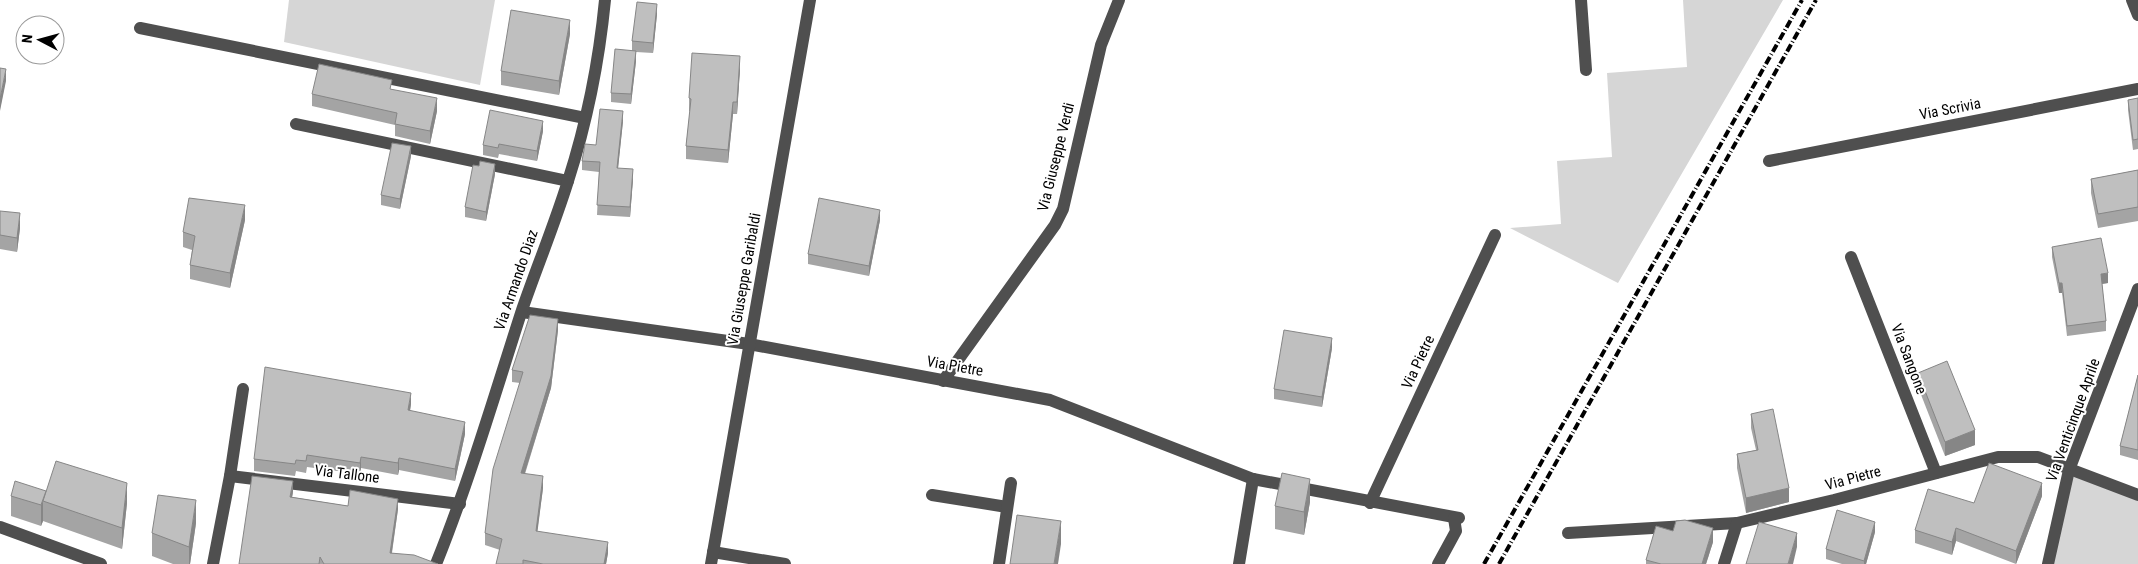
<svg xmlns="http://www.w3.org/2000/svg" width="2138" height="564" font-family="'Roboto Condensed',sans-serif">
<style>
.green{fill:#d6d6d6}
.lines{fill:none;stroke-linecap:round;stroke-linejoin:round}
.minor{stroke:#4f4f4f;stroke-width:12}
.rail{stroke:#000;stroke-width:4;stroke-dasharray:8 2.5 1 2.5;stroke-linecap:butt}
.wall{fill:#a4a4a4}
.shaded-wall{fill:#868686}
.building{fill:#bfbfbf;stroke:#868686}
.labels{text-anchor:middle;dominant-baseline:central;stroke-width:4;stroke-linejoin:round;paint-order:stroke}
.street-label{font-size:15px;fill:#000;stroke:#fff}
</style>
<rect width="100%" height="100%" fill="#fff"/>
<g class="green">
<polygon points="289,0 495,0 480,85 284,42"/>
<polygon points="1683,0 1783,0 1618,283 1510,228 1561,224 1557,161 1612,157 1607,73 1687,67"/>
<polygon points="2069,470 2138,499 2138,564 2048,564"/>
</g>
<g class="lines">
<g class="minor">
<polyline points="1581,0 1586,70"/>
<polyline points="2132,0 2138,15"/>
<polyline points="140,28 585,118"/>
<polyline points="296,124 568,181"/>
<polyline points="1769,161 2138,89"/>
<polyline points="1851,257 1936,473"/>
<polyline points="522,312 749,344 1050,400 1253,479 1459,518"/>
<polyline points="943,381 1055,225 1063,209 1101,45 1119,0"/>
<polyline points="230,476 460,504"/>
<polyline points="932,495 1007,507"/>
<polyline points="1370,503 1495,235"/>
<polyline points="0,527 101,564"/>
<polyline points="1568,533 1737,523 1834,500 1998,457 2038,457 2138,495"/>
<polyline points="713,552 785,564"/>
<polyline points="213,564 230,476 243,389"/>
<path d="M436 564C469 482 494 397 521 313 536 269 554 226 568 181 587 122 599 62 605 0"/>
<polyline points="711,564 810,0"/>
<polyline points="999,564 1011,483"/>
<polyline points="1239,564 1253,479"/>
<polyline points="1438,564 1456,531 1454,518"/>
<polyline points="1724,564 1737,523"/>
<polyline points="2048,564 2069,470 2138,289"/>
</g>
<g class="rail">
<polyline points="1484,564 1802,0"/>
<polyline points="1499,564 1816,0"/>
</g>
</g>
<g class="wall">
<polygon points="657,14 653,53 636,52 636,61 631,104 611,102 611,93 632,51 632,41"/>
<polygon points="570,34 559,95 501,85 501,71"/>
<polygon points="740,69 737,114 733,114 728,163 686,159 686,146 690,111 689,111 689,98"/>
<polygon points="392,89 437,111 430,144 395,136 395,125 312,106 312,94"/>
<polygon points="2138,98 2138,149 2133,150 2128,110 2128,100"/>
<polygon points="623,121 618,168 633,179 630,217 597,215 599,172 582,170 582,161 596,145"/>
<polygon points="543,131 537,161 499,154 498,158 483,155 483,145"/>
<polygon points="411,156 400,209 381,205 381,195"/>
<polygon points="2138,170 2138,221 2098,228 2091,193 2091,179"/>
<polygon points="495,174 486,221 465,217 465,207"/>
<polygon points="0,211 20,228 17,252 0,249"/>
<polygon points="245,220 230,288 190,279 190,265 192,250 183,247 183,232"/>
<polygon points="880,220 869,276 808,264 808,254"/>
<polygon points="2052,247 2108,283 2102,284 2106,321 2106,331 2067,336 2062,293 2059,293 2052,257"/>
<polygon points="558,330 551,388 525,474 543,488 537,532 608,553 606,564 496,564 500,550 485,545 485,533 520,383 512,382 512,370"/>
<polygon points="1332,348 1322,407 1274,399 1274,389"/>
<polygon points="1918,373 1975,445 1945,456 1918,387"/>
<polygon points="2138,375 2138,460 2120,455 2120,446"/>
<polygon points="411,404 410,411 465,434 455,481 399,470 398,475 361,468 360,474 307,467 306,473 296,471 295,476 254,471 254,459"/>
<polygon points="1751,414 1789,502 1746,513 1737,468 1737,454 1756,450 1751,428"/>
<polygon points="46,491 127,503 122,549 43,521 41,526 11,516 11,496"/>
<polygon points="293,492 292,497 348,506 398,509 392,553 438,564 239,564"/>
<polygon points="2042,496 2016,564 1956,541 1952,555 1915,543 1915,530 1974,503"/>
<polygon points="1310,502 1304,535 1275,529 1275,506"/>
<polygon points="196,523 190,564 173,564 152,556 152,533"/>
<polygon points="1875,532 1866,564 1842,564 1826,559 1826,549"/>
<polygon points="1713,542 1706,564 1646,564 1646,560"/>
</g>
<g class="shaded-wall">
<polygon points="657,4 657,14 653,53 653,43"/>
<polygon points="570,20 570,34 559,95 559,81"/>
<polygon points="636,51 636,61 631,104 631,94"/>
<polygon points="740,56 740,69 737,114 737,102"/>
<polygon points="6,69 6,81 0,111 0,99"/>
<polygon points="437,98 437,111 430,144 430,131"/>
<polygon points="733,102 733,114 728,163 728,150"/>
<polygon points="623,111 623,121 617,178 617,168"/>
<polygon points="543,121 543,131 537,161 537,151"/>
<polygon points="411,146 411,156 400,209 400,199"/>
<polygon points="495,164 495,174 486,221 486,212"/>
<polygon points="633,169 633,179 630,217 630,207"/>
<polygon points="245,205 245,220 230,288 230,273"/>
<polygon points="880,210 880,220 869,276 869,266"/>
<polygon points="20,213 20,228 17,252 17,238"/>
<polygon points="2108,273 2108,283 2101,284 2101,274"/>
<rect x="2059" y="283" width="3" height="10"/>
<polygon points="558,319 558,330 551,388 521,485 521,473"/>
<polygon points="1332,338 1332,348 1322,407 1322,397"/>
<polygon points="411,393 411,404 408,422 408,410"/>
<polygon points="465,422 465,434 455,481 455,469"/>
<polygon points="1975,430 1975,445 1945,456 1945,442"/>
<polygon points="361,457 361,468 360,474 360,463"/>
<polygon points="399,458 399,470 398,475 398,463"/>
<polygon points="543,476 543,488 536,543 536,531"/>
<polygon points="1310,479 1310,502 1304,535 1304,512"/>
<polygon points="293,481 293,492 290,508 290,497"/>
<polygon points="127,483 127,503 122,549 122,528"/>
<polygon points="2042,483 2042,496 2016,564 2016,551"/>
<polygon points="1789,488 1789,502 1746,513 1746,498"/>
<polygon points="398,499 398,509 390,564 390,553"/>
<polygon points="196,500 196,523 190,564 189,564 189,547"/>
<polygon points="43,501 43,521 41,526 41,505"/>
<polygon points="1061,521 1061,544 1058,564 1054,564"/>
<polygon points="1875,522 1875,532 1866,564 1864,564 1864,561"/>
<polygon points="1713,528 1713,542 1706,564 1702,564"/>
<polygon points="1956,528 1956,541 1952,555 1952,542"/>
<polygon points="1797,533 1797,547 1793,564 1788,564"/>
<polygon points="608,542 608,553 606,564 604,564"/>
</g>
<g class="building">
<polygon points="637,2 657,4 653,43 632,41"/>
<polygon points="511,10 570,20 559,81 501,71"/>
<polygon points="615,49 636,51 631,94 611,93"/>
<polygon points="692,53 740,56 737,102 733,102 728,150 686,146 691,99 689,98"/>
<polygon points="319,64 392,80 390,89 437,98 430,131 395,124 397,113 312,94"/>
<polygon points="0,68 6,69 0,99"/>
<polygon points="2138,98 2138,139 2133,140 2128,100"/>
<polygon points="600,109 623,111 617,168 633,169 630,207 597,205 600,162 582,161 585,144 596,145"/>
<polygon points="490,110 543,121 537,151 499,144 498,148 483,145"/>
<polygon points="392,143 411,146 400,199 381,195"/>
<polygon points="480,161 495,164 486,212 465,207 473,165 479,166"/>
<polygon points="2138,170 2138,207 2098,214 2091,179"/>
<polygon points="189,198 245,205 230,273 190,265 195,236 183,232"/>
<polygon points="819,198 880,210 869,266 808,254"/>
<polygon points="0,211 20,213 17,238 0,235"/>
<polygon points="2101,238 2108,273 2101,274 2106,321 2067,326 2062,283 2059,283 2052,247"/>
<polygon points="530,315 558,319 551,376 521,473 543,476 536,531 608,542 604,564 543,564 523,560 523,564 496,564 502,539 485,533 493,469 523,372 512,370"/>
<polygon points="1284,330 1332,338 1322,397 1274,389"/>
<polygon points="1947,361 1975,430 1945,442 1918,373"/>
<polygon points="265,367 411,393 408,410 465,422 455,469 399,458 398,463 361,457 360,463 307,455 306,461 296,460 295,464 254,459"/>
<polygon points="2138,375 2138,450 2120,446"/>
<polygon points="1773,409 1789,488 1746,498 1737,454 1758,450 1751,414"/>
<polygon points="56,461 127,483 122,528 43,501"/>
<polygon points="1989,463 2042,483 2016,551 1956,528 1952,542 1915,530 1928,489 1974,503"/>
<polygon points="1282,473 1310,479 1304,512 1275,506"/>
<polygon points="252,476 293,481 290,497 348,506 350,490 398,499 390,553 414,555 438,564 324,564 320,557 319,564 239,564"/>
<polygon points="15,481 46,491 41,505 11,496"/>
<polygon points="158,495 196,500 189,547 152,533"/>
<polygon points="1837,510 1875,522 1864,561 1826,549"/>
<polygon points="1017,515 1061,521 1054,564 1010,564"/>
<polygon points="1685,520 1713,528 1702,564 1661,564 1646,560 1656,526 1673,531 1676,521"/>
<polygon points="1759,522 1797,533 1788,564 1746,564"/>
</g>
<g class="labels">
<g class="street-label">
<text transform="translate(1950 109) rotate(-11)">Via Scrivia</text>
<text transform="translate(1056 157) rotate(-76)">Via Giuseppe Verdi</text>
<text transform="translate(744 279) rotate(-80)">Via Giuseppe Garibaldi</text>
<text transform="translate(516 280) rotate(-71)">Via Armando Diaz</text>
<text transform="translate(1909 359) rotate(69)">Via Sangone</text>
<text transform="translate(1418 362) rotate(-65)">Via Pietre</text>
<text transform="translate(955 366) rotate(10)">Via Pietre</text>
<text transform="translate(2073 420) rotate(-70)">Via Venticinque Aprile</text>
<text transform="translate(347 474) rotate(7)">Via Tallone</text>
<text transform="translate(1853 478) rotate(-15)">Via Pietre</text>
</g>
</g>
<g transform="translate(40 40) rotate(276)"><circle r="24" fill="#ffffff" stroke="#999999"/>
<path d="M0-4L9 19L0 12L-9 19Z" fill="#000000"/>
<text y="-8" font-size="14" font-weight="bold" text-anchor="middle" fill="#000000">N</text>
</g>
</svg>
